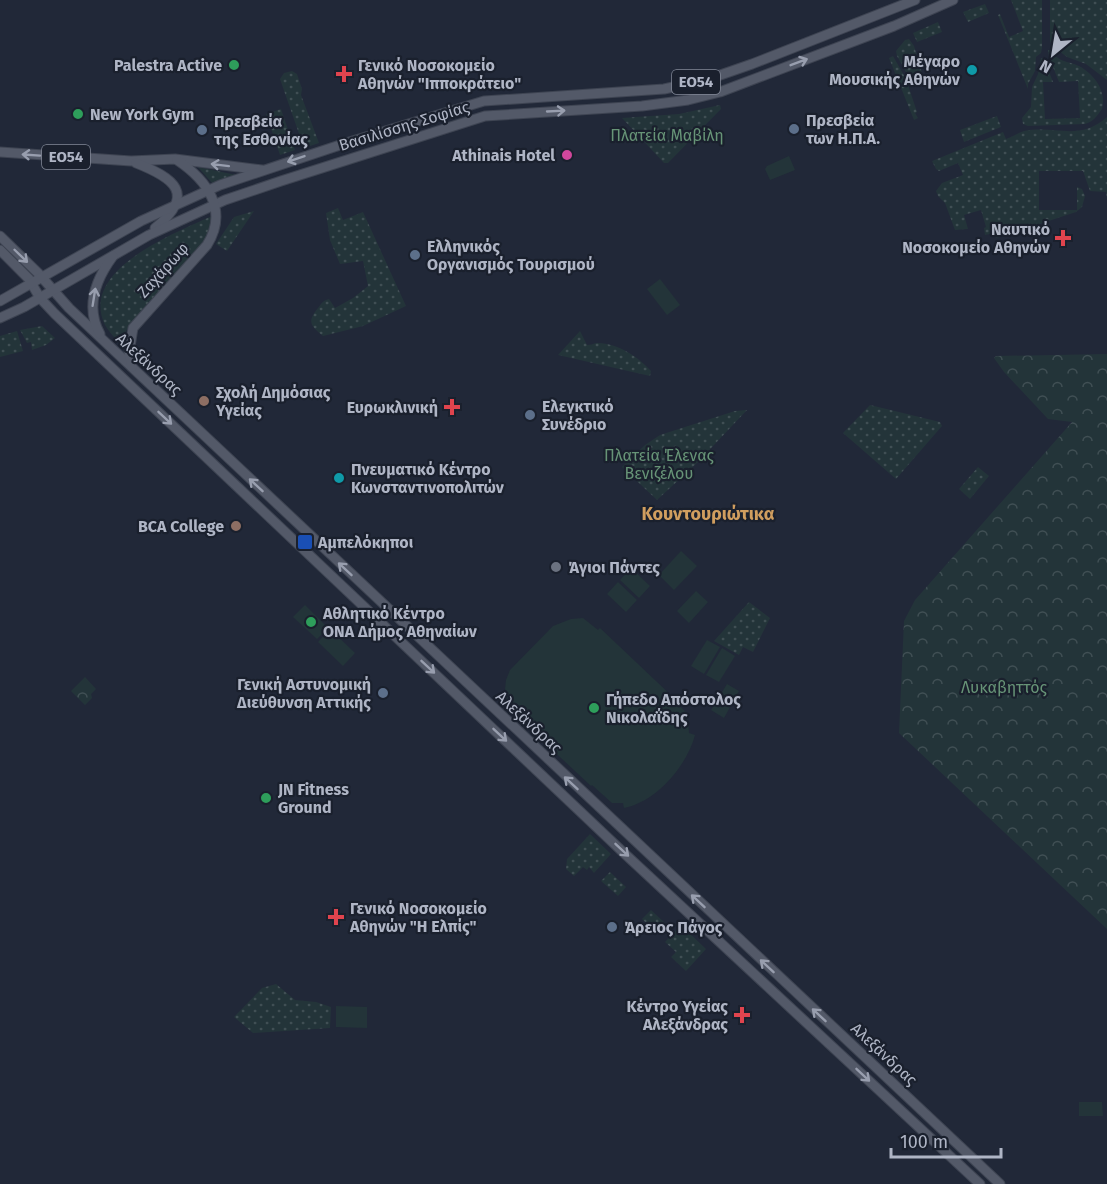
<svg xmlns="http://www.w3.org/2000/svg" width="1107" height="1184" font-family="'Fira Sans',sans-serif">
<style>
.grass{fill:url(#grass-dots)}
.forest{fill:url(#forest-crowns)}
.garden{fill:#233439}
.lines{fill:none;stroke-linecap:round;stroke-linejoin:round}
.major-casing{stroke:#3e4452;stroke-width:11}
.major{stroke:#535968;stroke-width:9}
.oneway{stroke:#989eae}
.leisure-dot{fill:#2e9e5b;stroke:#1a202d;stroke-width:2}
.culture-dot{fill:#0f9aa8;stroke:#1a202d;stroke-width:2}
.health-dot{fill:#e0444e;stroke:#1a202d;stroke-width:2}
.service-dot{fill:#5c6f8a;stroke:#1a202d;stroke-width:2}
.hotel-dot{fill:#d1479c;stroke:#1a202d;stroke-width:2}
.education-dot{fill:#8d6e63;stroke:#1a202d;stroke-width:2}
.transit-dot{fill:#1a4fb4;stroke:#1a202d;stroke-width:2}
.worship-dot{fill:#6b7280;stroke:#1a202d;stroke-width:2}
.labels{text-anchor:middle;dominant-baseline:central;stroke-width:4.5;stroke-linejoin:round;paint-order:stroke}
.shield{fill:#1a202d;stroke:#828897;stroke-width:1.5}
.shield-label{font-size:15px;font-weight:bold;fill:#afb5c5}
.poi-label{font-size:16px;font-weight:bold;fill:#afb5c5;stroke:#1a202d;text-anchor:start}
.street-label{font-size:16px;fill:#afb5c5;stroke:#1a202d}
.park-label{font-size:16px;fill:#679477;stroke:#1a202d}
.neighbourhood-label{font-size:18px;font-weight:bold;fill:#d09e5f;stroke:#1a202d}
</style>
<defs>
<pattern id="grass-dots" width="8" height="8" patternUnits="userSpaceOnUse" patternTransform="scale(1.5)"><rect width="8" height="8" fill="#233439"/><path d="M2 2h.1M6 6h.1" fill="none" stroke="#404f54" stroke-width="1.8" stroke-linecap="round"/></pattern>
<pattern id="forest-crowns" width="20" height="18" patternUnits="userSpaceOnUse" patternTransform="scale(1.5)"><rect width="20" height="18" fill="#233439"/><path d="M2 6a3 3 0 1 1 6 0M12 15a3 3 0 1 1 6 0" fill="none" stroke="#404f54"/></pattern>
</defs>
<rect width="100%" height="100%" fill="#212838"/>
<g class="grass">
<polygon points="1011,0 1042,0 1042,48 1041,53 1036,57 1035,71 1028,84 1028,89 998,15 1000,14 1009,37 1023,31"/>
<polygon points="1050,0 1107,0 1107,80 1086,64 1067,57 1055,48 1050,41"/>
<polygon points="985,4 989,13 968,22 963,12"/>
<polygon points="938,22 942,32 917,42 913,33"/>
<polygon points="909,39 914,46 924,80 912,83 897,56 896,51 905,40"/>
<path d="M1048 50H1051C1057 62 1068 61 1079 66 1094 74 1107 91 1102 109 1097 116 1093 122 1085 124L1028 126 1023 124 1022 118 1031 107 1032 87 1038 74 1041 58 1044 59 1053 82H1043L1045 119 1080 118 1078 81 1059 82 1049 57Z"/>
<polygon points="893,56 906,79 917,112 915,113 918,118 914,120 889,58"/>
<polygon points="292,71 297,74 302,89 301,95 319,143 304,148 280,79 284,73"/>
<polygon points="720,105 721,109 668,163 664,163 622,118 679,114"/>
<polygon points="281,109 295,150 280,155 266,114"/>
<polygon points="997,116 1001,127 964,142 960,130"/>
<path d="M1107 117V199L1106 192 1090 191 1083 171H1039V210H1077V187L1082 189 1085 196 1082 207 1076 212 997 238 990 234 985 235 984 228 986 227 981 210 964 215 968 229 955 230 945 203 938 196 936 191 942 183 963 175 958 163 939 171 936 169 932 161 1003 132 1006 139C1012 137 1018 133 1024 131 1056 125 1079 142 1107 117Z"/>
<polygon points="198,167 241,176 213,184"/>
<path d="M338 208 343 220 363 212 406 306 363 326 323 336C310 325 307 322 318 308 322 303 322 301 329 299L335 308 353 298 368 286 363 261 340 264 330 240 326 213Z"/>
<polygon points="254,211 227,251 216,244 234,217"/>
<path d="M214 215V221L203 244 149 302 126 331V349C119 342 110 334 105 325 78 269 178 232 214 215Z"/>
<polygon points="42,326 55,338 46,345 32,350 31,342 27,343 20,330"/>
<polygon points="17,331 23,351 0,357 0,336"/>
<path d="M580 331 587 345C590 345 593 344 596 343 616 342 639 357 651 371L650 376 558 355Z"/>
<polygon points="870,405 940,422 942,426 896,479 843,433"/>
<polygon points="747,410 697,463 657,500 622,467 645,445 660,435 735,411"/>
<polygon points="978,467 989,476 970,499 959,489"/>
<polygon points="749,602 770,618 753,652 743,647 739,655 714,641"/>
<polygon points="590,834 611,854 594,873 589,867 587,870 583,867 574,876 566,869 567,859"/>
<polygon points="610,872 626,887 618,896 601,881"/>
<polygon points="651,910 667,925 658,934 642,919"/>
<polygon points="681,925 706,949 686,971 671,957 676,952 665,942"/>
<polygon points="276,984 295,1000 316,1002 331,1007 330,1028 253,1033 234,1017 262,988"/>
</g>
<g class="forest">
<polygon points="1107,354 1107,929 899,733 904,621 915,600 1072,422 1048,419 1004,372 994,358 996,356"/>
<polygon points="85,677 96,689 91,694 92,698 85,705 71,691"/>
</g>
<g class="garden">
<polygon points="789,156 795,170 770,180 765,169 767,166"/>
<polygon points="660,279 680,305 667,315 647,289"/>
<polygon points="681,551 697,566 674,590 659,575"/>
<polygon points="631,568 650,586 639,598 620,580"/>
<polygon points="618,582 637,600 626,612 607,594"/>
<polygon points="696,591 708,602 689,623 677,611"/>
<polygon points="305,605 328,628 317,639 293,617"/>
<path d="M583 618 598 630 600 628 675 699 674 701 687 713 689 733 695 735C687 766 656 802 624 808L623 803H612L592 785 591 786 515 715 516 713 504 700 506 680 510 670 553 626 571 619Z"/>
<polygon points="330,629 355,653 343,666 318,642"/>
<polygon points="707,640 720,647 704,674 691,666"/>
<polygon points="722,648 735,656 719,682 706,675"/>
<polygon points="727,684 739,691 724,718 711,710"/>
<polygon points="336,1006 367,1007 367,1028 336,1027"/>
<polygon points="1079,1102 1102,1102 1103,1116 1079,1116"/>
</g>
<g class="lines">
<defs>
<g id="major">
<polyline points="0,152 131,161 175,159 262,170"/>
<path d="M136 163C174 178 197 194 155 228"/>
<polyline points="0,236 38,273 69,308 1000,1184"/>
<polyline points="0,250 29,279 40,298 55,314 625,854 980,1184"/>
<polyline points="0,301 141,221 220,185 346,143 484,101 664,89 706,80 752,64 915,0"/>
<polyline points="0,318 24,307 149,235 225,200 281,181 485,116 642,106 688,100 720,92 894,26 953,0"/>
<path d="M100 334C85 307 96 279 113 256"/>
<path d="M132 367 129 353 133 328 207 245C229 210 207 180 177 160"/>
</g>
</defs>
<use href="#major" class="major-casing"/>
<use href="#major" class="major"/>
</g>
<defs><path id="oneway-shaft" d="M-6 0H5M1.5-3L5.5 0L1.5 3" fill="none" stroke-width="1.6" stroke-linecap="round" stroke-linejoin="round" transform="scale(1.5)"/></defs>
<g class="oneway">
<use href="#oneway-shaft" transform="translate(799 62) rotate(-21)"/>
<use href="#oneway-shaft" transform="translate(556 111) rotate(-3)"/>
<use href="#oneway-shaft" transform="translate(31 155) rotate(-176)"/>
<use href="#oneway-shaft" transform="translate(296 159) rotate(161)"/>
<use href="#oneway-shaft" transform="translate(220 165) rotate(-173)"/>
<use href="#oneway-shaft" transform="translate(21 256) rotate(44)"/>
<use href="#oneway-shaft" transform="translate(94 297) rotate(-81)"/>
<use href="#oneway-shaft" transform="translate(165 418) rotate(43)"/>
<use href="#oneway-shaft" transform="translate(256 485) rotate(-137)"/>
<use href="#oneway-shaft" transform="translate(345 569) rotate(-137)"/>
<use href="#oneway-shaft" transform="translate(428 667) rotate(43)"/>
<use href="#oneway-shaft" transform="translate(500 735) rotate(43)"/>
<use href="#oneway-shaft" transform="translate(571 783) rotate(-137)"/>
<use href="#oneway-shaft" transform="translate(622 850) rotate(43)"/>
<use href="#oneway-shaft" transform="translate(698 901) rotate(-137)"/>
<use href="#oneway-shaft" transform="translate(767 966) rotate(-137)"/>
<use href="#oneway-shaft" transform="translate(819 1015) rotate(-137)"/>
<use href="#oneway-shaft" transform="translate(863 1075) rotate(43)"/>
</g>
<g class="leisure-dot">
<circle cx="234" cy="65" r="6"/>
<circle cx="78" cy="114" r="6"/>
<circle cx="311" cy="622" r="6"/>
<circle cx="594" cy="708" r="6"/>
<circle cx="266" cy="798" r="6"/>
</g>
<g class="culture-dot">
<circle cx="972" cy="70" r="6"/>
<circle cx="339" cy="478" r="6"/>
</g>
<g class="health-dot">
<path d="M341 65h6v6h6v6h-6v6h-6v-6h-6v-6h6z"/>
<path d="M1060 229h6v6h6v6h-6v6h-6v-6h-6v-6h6z"/>
<path d="M449 398h6v6h6v6h-6v6h-6v-6h-6v-6h6z"/>
<path d="M333 908h6v6h6v6h-6v6h-6v-6h-6v-6h6z"/>
<path d="M739 1006h6v6h6v6h-6v6h-6v-6h-6v-6h6z"/>
</g>
<g class="service-dot">
<circle cx="794" cy="129" r="6"/>
<circle cx="202" cy="130" r="6"/>
<circle cx="415" cy="255" r="6"/>
<circle cx="530" cy="415" r="6"/>
<circle cx="383" cy="693" r="6"/>
<circle cx="612" cy="927" r="6"/>
</g>
<circle class="hotel-dot" cx="567" cy="155" r="6"/>
<g class="education-dot">
<circle cx="204" cy="401" r="6"/>
<circle cx="236" cy="526" r="6"/>
</g>
<rect class="transit-dot" x="297" y="534" width="16" height="16" rx="3"/>
<circle class="worship-dot" cx="556" cy="567" r="6"/>
<g class="labels">
<g class="shield">
<rect x="672" y="70" width="48" height="24" rx="4.5"/>
<rect x="42" y="145" width="48" height="24" rx="4.5"/>
</g>
<g class="shield-label">
<text x="696" y="82">ΕΟ54</text>
<text x="66" y="157">ΕΟ54</text>
</g>
<g class="poi-label">
<text x="960" y="61" text-anchor="end">Μέγαρο<tspan x="960" dy="18">Μουσικής Αθηνών</tspan></text>
<text x="222" y="65" text-anchor="end">Palestra Active</text>
<text x="358" y="65">Γενικό Νοσοκομείο<tspan x="358" dy="18">Αθηνών "Ιπποκράτειο"</tspan></text>
<text x="90" y="114">New York Gym</text>
<text x="806" y="120">Πρεσβεία<tspan x="806" dy="18">των Η.Π.Α.</tspan></text>
<text x="214" y="121">Πρεσβεία<tspan x="214" dy="18">της Εσθονίας</tspan></text>
<text x="555" y="155" text-anchor="end">Athinais Hotel</text>
<text x="1050" y="229" text-anchor="end">Ναυτικό<tspan x="1050" dy="18">Νοσοκομείο Αθηνών</tspan></text>
<text x="427" y="246">Ελληνικός<tspan x="427" dy="18">Οργανισμός Τουρισμού</tspan></text>
<text x="216" y="392">Σχολή Δημόσιας<tspan x="216" dy="18">Υγείας</tspan></text>
<text x="542" y="406">Ελεγκτικό<tspan x="542" dy="18">Συνέδριο</tspan></text>
<text x="438" y="407" text-anchor="end">Ευρωκλινική</text>
<text x="351" y="469">Πνευματικό Κέντρο<tspan x="351" dy="18">Κωνσταντινοπολιτών</tspan></text>
<text x="224" y="526" text-anchor="end">BCA College</text>
<text x="318" y="542">Αμπελόκηποι</text>
<text x="568" y="567">Άγιοι Πάντες</text>
<text x="323" y="613">Αθλητικό Κέντρο<tspan x="323" dy="18">ΟΝΑ Δήμος Αθηναίων</tspan></text>
<text x="371" y="684" text-anchor="end">Γενική Αστυνομική<tspan x="371" dy="18">Διεύθυνση Αττικής</tspan></text>
<text x="606" y="699">Γήπεδο Απόστολος<tspan x="606" dy="18">Νικολαΐδης</tspan></text>
<text x="278" y="789">JN Fitness<tspan x="278" dy="18">Ground</tspan></text>
<text x="350" y="908">Γενικό Νοσοκομείο<tspan x="350" dy="18">Αθηνών "Η Ελπίς"</tspan></text>
<text x="624" y="927">Άρειος Πάγος</text>
<text x="728" y="1006" text-anchor="end">Κέντρο Υγείας<tspan x="728" dy="18">Αλεξάνδρας</tspan></text>
</g>
<g class="street-label">
<text transform="translate(404 126) rotate(-17)">Βασιλίσσης Σοφίας</text>
<text transform="translate(163 270) rotate(-48)">Ζαχάρωφ</text>
<text transform="translate(149 364) rotate(43)">Αλεξάνδρας</text>
<text transform="translate(529 722) rotate(43)">Αλεξάνδρας</text>
<text transform="translate(884 1054) rotate(43)">Αλεξάνδρας</text>
</g>
<g class="park-label">
<text x="667" y="135">Πλατεία Μαβίλη</text>
<text x="659" y="455">Πλατεία Έλενας<tspan x="659" dy="18">Βενιζέλου</tspan></text>
<text x="1004" y="687">Λυκαβηττός</text>
</g>
<g class="neighbourhood-label">
<text x="708" y="514">Κουντουριώτικα</text>
</g>
</g>
<g transform="translate(1053 54) rotate(210)" stroke="#1a202d" stroke-width="4.5" paint-order="stroke">
<path d="M0-4.5L10 22L0 15L-10 22Z" fill="#afb5c5"/>
<text y="-9" font-size="16" font-weight="bold" text-anchor="middle" fill="#afb5c5">N</text>
</g>
<path d="M891 1148v9h110v-9" fill="none" stroke="#afb5c5" stroke-width="3"/>
<text x="900" y="1148" font-size="18" fill="#afb5c5" stroke="#1a202d" stroke-width="4.5" paint-order="stroke">100 m</text>
</svg>
